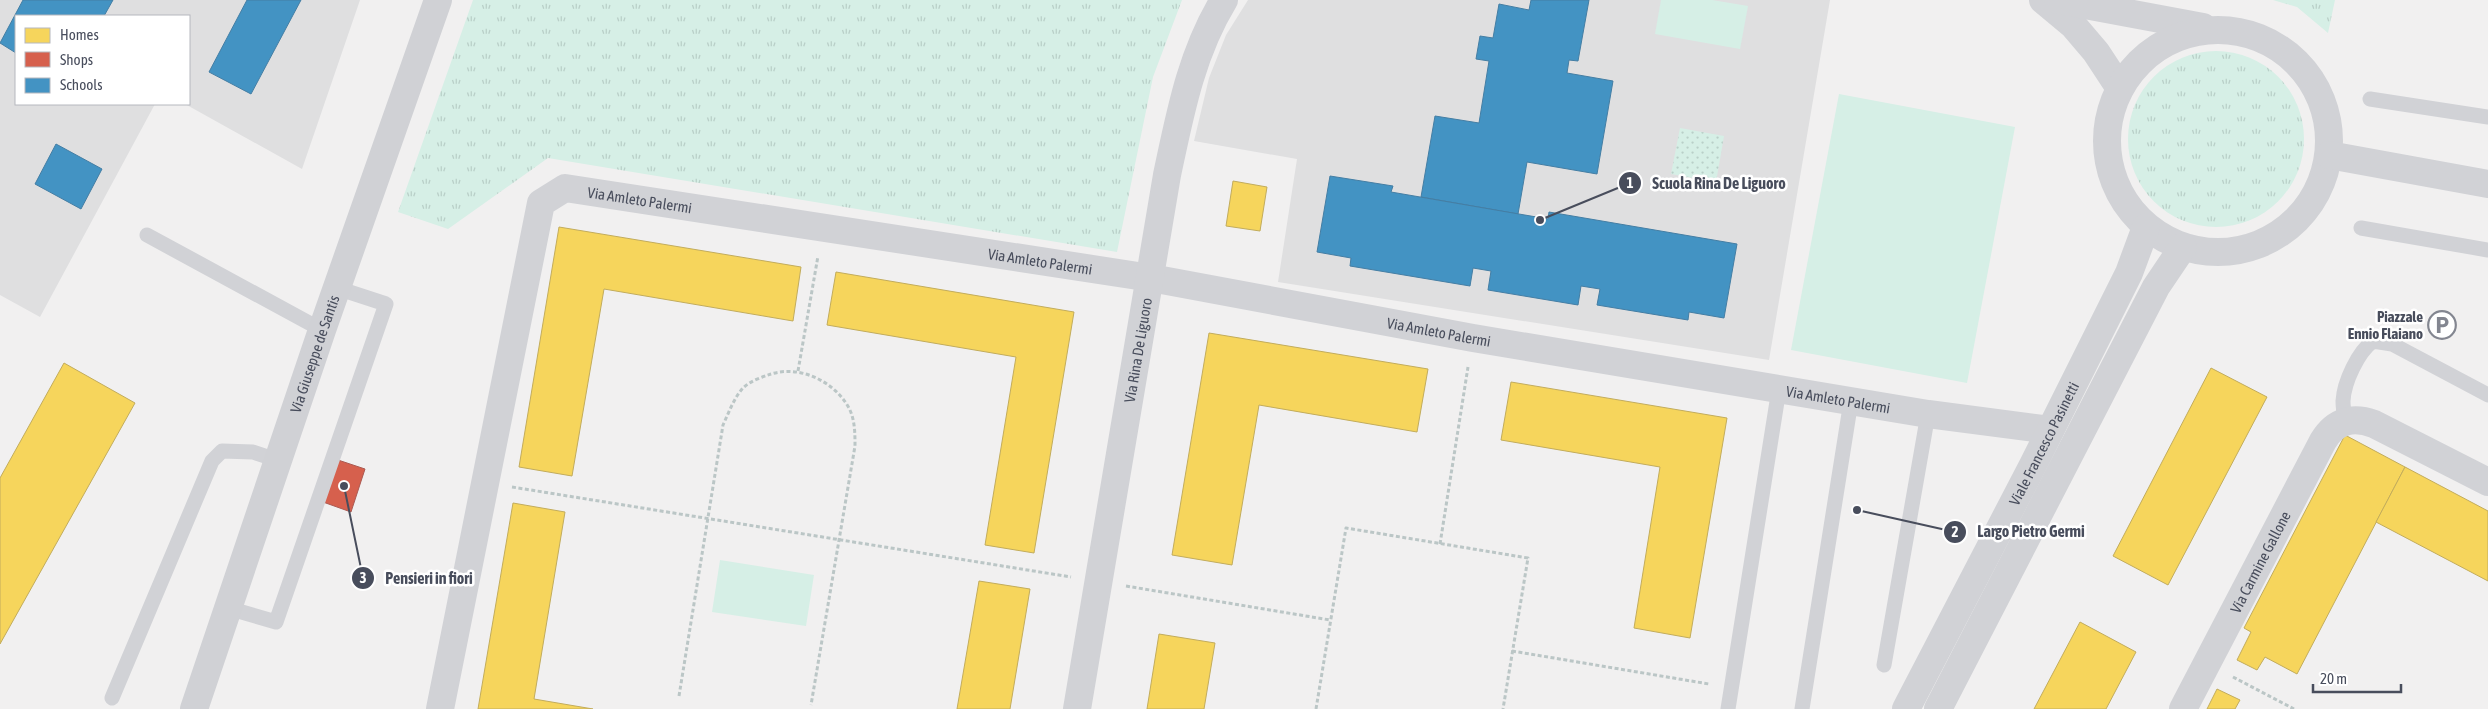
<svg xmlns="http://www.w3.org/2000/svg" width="2488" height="709" font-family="'Asap Condensed',sans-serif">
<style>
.education{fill:#dfdfe0}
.grass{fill:url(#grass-tufts)}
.park{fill:url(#park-dots)}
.pitch{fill:#d6efe6}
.homes{fill:#f6d55c;stroke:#c2ac5c}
.shops{fill:#d6604d;stroke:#ab5a52}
.schools{fill:#4393c3;stroke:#447ea4}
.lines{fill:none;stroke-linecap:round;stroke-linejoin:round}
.path{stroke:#bbc6c6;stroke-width:3;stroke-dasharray:4 2.5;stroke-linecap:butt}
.lane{stroke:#d1d2d6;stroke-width:15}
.street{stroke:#d1d2d6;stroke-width:28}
.secondary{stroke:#d0d1d5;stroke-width:28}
.labels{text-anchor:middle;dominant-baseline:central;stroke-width:5;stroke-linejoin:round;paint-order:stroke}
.street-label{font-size:15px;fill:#484d5c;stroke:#fff}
.poi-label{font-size:15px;font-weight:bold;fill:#484d5c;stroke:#fff;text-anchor:end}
.leader{fill:none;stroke:#484d5c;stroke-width:2}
.callout-dot{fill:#484d5c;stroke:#fff;stroke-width:2}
.mark-label{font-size:15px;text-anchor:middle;font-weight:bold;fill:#fff}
.callout-label{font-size:16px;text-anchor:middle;font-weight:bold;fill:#484d5c;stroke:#fff;stroke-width:5;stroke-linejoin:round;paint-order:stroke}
</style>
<defs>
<pattern id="grass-tufts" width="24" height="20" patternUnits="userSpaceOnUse" patternTransform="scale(1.25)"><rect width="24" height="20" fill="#d6efe6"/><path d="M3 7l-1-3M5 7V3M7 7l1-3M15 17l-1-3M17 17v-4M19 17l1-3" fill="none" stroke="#b9cfc8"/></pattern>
<pattern id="park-dots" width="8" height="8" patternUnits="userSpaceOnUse" patternTransform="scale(1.25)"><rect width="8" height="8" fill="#d6efe6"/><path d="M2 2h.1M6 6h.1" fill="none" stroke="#b9cfc8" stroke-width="1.8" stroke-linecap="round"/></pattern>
</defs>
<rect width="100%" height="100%" fill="#f1f0f0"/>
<g class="education">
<polygon points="0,0 360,0 302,169 185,104 189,104 189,16 16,16 16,104 155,104 40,317 0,295"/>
<polygon points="1248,0 1830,0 1769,360 1278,282 1297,159 1194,141 1209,78 1226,35"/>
</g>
<g class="grass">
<polygon points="473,0 1182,0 1153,77 1117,252 548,158 448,229 398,212"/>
<polygon points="2273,0 2335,0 2328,33 2297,7"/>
<circle cx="2216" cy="139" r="88"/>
</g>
<polygon class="park" points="1680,128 1724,136 1716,182 1671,174"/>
<g class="pitch">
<polygon points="1661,0 1712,0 1748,6 1740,49 1655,34"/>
<polygon points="1839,94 2015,127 1967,383 1791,350"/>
<polygon points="720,560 814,575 806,626 712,612"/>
</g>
<g class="homes">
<polygon points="1233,181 1267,187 1260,231 1226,226"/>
<polygon points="559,227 801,267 793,321 604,289 572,476 519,467"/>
<polygon points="836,272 1074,312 1034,553 985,545 1016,357 827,325"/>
<polygon points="1209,333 1428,369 1417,432 1259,405 1232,565 1172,555"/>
<polygon points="64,363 135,403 0,644 0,478"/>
<polygon points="2211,368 2267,397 2168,585 2113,556"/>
<polygon points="1511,382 1727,418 1690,638 1634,628 1660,467 1501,440"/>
<polygon points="2345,435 2405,467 2297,674 2265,657 2257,670 2237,660 2251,632 2244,628"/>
<polygon points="2405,467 2488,511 2488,581 2376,522"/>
<polygon points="513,503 565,512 534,699 593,709 478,709"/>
<polygon points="979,581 1030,589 1010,709 957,709"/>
<polygon points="2080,622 2136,652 2106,709 2034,709"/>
<polygon points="1159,634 1215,643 1204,709 1147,709"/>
<polygon points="2217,689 2240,700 2235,709 2207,709"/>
</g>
<polygon class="shops" points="338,460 365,469 351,512 323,502"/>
<g class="schools">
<polygon points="23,0 113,0 104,16 16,16 16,53 0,43"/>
<polygon points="247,0 301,0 251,94 209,72"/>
<polygon points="1531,0 1589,0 1578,61 1569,60 1567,73 1613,81 1597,174 1527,162 1518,214 1421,197 1435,116 1479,123 1489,61 1476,59 1480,36 1493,38 1499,4 1529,10"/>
<polygon points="56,144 102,169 81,209 35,184"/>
<polygon points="1330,176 1393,186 1391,192 1548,219 1549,212 1737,244 1724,318 1689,312 1688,320 1597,305 1600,289 1581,286 1578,305 1488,290 1491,271 1473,268 1470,286 1350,266 1351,258 1317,252"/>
</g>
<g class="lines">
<g class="path">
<polyline points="798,371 818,256"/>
<polyline points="512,487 1071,577"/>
<polyline points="1440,544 1468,367"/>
<polyline points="1126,586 1330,620"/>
<polyline points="1512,651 1709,684"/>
<polyline points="2233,677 2294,709"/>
<path d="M679 696 723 425C729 412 734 398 743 388 750 381 762 377 771 374 800 365 834 381 849 408 855 420 855 433 855 446L811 705"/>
<polyline points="1316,709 1346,528 1528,558 1503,709"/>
</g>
<g class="lane">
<polyline points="2370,99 2488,117"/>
<polyline points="2361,228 2488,250"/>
<polyline points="147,235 322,330"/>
<path d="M2345 421C2344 414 2343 407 2343 401 2344 382 2358 352 2373 341L2392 344 2488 395"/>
<polyline points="228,608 276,622 386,304 337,288"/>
<polyline points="1884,665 1928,414"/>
<polyline points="112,698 212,461 222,451 253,452 277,460"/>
<polyline points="1728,709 1779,389"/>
<polyline points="1802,709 1851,401"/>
</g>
<g class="street">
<polyline points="2043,0 2073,25 2096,52 2119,87"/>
<polyline points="2058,0 2203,27"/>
<circle cx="2218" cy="141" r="111"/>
<polyline points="2329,155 2488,184"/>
<path id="s1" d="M440 709 541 203 565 188 1151 278 1473 338 1928 414 2050 430"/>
<path id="s2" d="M1077 709 1167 175C1180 114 1191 54 1224 0"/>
<path id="s3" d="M1906 709 2033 465 2129 273 2146 227"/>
<polyline points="1938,709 2156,287 2183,247"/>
<path id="s4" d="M2183 709 2323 441C2335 421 2352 416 2374 424L2488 482"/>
</g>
<path class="secondary" id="s5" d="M194 709 322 330 438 0"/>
</g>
<defs>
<symbol id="parking-ring" viewBox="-11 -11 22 22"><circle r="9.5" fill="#fff" stroke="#838690" stroke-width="1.5"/><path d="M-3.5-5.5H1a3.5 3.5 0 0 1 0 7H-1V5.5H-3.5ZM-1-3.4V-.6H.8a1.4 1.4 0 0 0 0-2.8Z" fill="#838690"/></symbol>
</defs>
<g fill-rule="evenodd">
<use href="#parking-ring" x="2426" y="309" width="32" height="32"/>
</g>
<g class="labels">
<g class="street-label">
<text stroke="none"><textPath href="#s1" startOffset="620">Via Amleto Palermi</textPath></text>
<text stroke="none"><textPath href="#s1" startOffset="1025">Via Amleto Palermi</textPath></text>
<text stroke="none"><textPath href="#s1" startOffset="1430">Via Amleto Palermi</textPath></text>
<text stroke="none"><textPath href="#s2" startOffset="364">Via Rina De Liguoro</textPath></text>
<text stroke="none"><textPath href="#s5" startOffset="375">Via Giuseppe de Santis</textPath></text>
<text stroke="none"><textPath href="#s1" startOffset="1835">Via Amleto Palermi</textPath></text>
<text stroke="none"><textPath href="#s3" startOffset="299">Viale Francesco Pasinetti</textPath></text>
<text stroke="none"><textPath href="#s4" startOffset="166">Via Carmine Gallone</textPath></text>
</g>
<g class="poi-label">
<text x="2423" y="316">Piazzale<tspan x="2423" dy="17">Ennio Flaiano</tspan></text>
</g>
</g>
<path class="leader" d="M1540 220L1630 183M1857 510L1955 532M344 486L363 578"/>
<g class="callout-dot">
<circle cx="1540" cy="220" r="5"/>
<circle cx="1857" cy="510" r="5"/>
<circle cx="344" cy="486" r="5"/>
<circle cx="1630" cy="183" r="12"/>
<circle cx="1955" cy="532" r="12"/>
<circle cx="363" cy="578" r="12"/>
</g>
<g class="mark-label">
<text x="1630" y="188">1</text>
<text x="1955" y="537">2</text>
<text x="363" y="583">3</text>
</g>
<g class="callout-label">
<text x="1719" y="189">Scuola Rina De Liguoro</text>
<text x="2031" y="537">Largo Pietro Germi</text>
<text x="429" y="584">Pensieri in fiori</text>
</g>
<rect x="15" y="15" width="175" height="90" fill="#ffffff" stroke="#b6b8be"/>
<rect x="25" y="28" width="25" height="15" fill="#f6d55c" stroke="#b6b8be"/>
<text x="60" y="40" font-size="15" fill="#484d5c">Homes</text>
<rect x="25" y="52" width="25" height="15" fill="#d6604d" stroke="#b6b8be"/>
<text x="60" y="65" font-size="15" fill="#484d5c">Shops</text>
<rect x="25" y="78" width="25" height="15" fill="#4393c3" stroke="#b6b8be"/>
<text x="60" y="90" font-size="15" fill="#484d5c">Schools</text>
<path d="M2313 684v8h88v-8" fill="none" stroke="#484d5c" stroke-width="2.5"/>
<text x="2320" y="684" font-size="15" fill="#484d5c" stroke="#ffffff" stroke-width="4" paint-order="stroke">20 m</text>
</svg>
